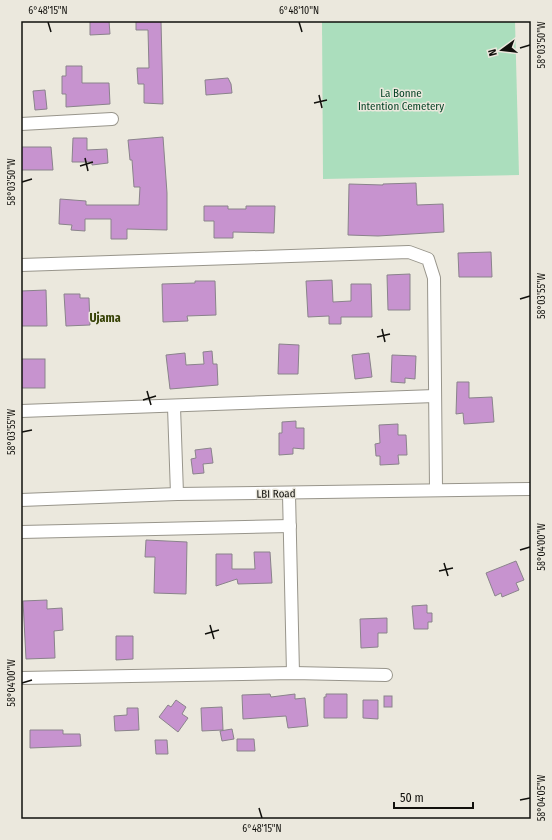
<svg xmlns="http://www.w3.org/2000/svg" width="552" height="840" font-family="'Fira Sans Condensed',sans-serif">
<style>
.green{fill:#abdebd}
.building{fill:#c793cf;stroke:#8a838b}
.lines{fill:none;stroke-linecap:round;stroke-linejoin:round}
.street-casing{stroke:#98958b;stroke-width:14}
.street{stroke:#fff;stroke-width:12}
.ticks{fill:none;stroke:#11100c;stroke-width:1.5}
.labels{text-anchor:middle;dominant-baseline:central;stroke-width:3;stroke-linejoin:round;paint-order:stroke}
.park-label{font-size:11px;fill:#003f21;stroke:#ebe8dd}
.street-label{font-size:11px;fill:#11100c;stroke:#ebe8dd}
.neighbourhood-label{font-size:12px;font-weight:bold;fill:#364105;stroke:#ebe8dd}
.neatline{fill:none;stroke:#11100c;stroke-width:1.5}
.ticks-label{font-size:10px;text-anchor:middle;fill:#11100c}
</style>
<rect width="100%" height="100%" fill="#ebe8dd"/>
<polygon class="green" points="322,21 515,21 519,175 323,179"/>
<g class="building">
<polygon points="90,21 109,21 110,34 90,35"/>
<polygon points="136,21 161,21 163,104 144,103 144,84 138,84 137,68 149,68 148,30 136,30"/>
<polygon points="66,66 82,66 82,83 109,83 110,104 66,107 66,94 62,94 62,76 66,76"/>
<polygon points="228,78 231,84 232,93 206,95 205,80"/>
<polygon points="45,90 47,109 35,110 33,91"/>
<polygon points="163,137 167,193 167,230 127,229 127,239 111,239 111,219 85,219 85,231 71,230 72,225 59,224 60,199 86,201 86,205 139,205 140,187 134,187 132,160 130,160 128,140"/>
<polygon points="73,138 87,138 87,150 107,149 108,163 92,165 92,162 72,162"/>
<polygon points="21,147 51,147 53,170 21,170"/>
<polygon points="416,183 417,205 443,204 444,232 378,236 348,235 349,184 383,185 383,184"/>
<polygon points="204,206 228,206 228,209 246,209 246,206 275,206 274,233 233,232 233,238 214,238 214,221 204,221"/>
<polygon points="491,252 492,277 459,277 458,253"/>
<polygon points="410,274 410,310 388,310 387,275"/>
<polygon points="332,280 333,302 351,301 351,284 371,284 372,317 341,317 341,324 329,324 329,316 308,317 306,281"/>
<polygon points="195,281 215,281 216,315 187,316 188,321 163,322 162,284 195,283"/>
<polygon points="46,290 47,326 21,326 21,291"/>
<polygon points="64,294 80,294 80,298 89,298 90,325 66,326"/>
<polygon points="279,344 299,345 298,374 278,374"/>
<polygon points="212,351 213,364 217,364 218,385 170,389 166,355 185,353 186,365 204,364 203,352"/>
<polygon points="369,353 372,377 355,379 352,355"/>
<polygon points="392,355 416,356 415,379 405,378 405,383 391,382"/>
<rect x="21" y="359" width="24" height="29"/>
<polygon points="457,382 469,382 469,398 492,397 494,422 464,424 463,413 456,414"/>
<polygon points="296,421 296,428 304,428 304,449 293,448 293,454 279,455 279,433 282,433 282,422"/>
<polygon points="398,424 398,435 406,435 407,455 398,455 399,464 380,465 380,456 376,456 375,444 380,443 379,425"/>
<polygon points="211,448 213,463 203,464 204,473 193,474 191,459 196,458 195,450"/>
<polygon points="146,540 187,542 186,594 154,593 155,557 145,557"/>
<polygon points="254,552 270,552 272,583 238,584 237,579 216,586 216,554 232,554 232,569 255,569"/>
<polygon points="516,561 524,580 516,583 519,590 502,597 501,593 495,596 486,573"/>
<polygon points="47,600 47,609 62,608 63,630 54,631 55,658 26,659 23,601"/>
<polygon points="427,605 427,613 432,613 432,622 428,622 428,629 414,629 412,606"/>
<polygon points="387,618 387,633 378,633 378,647 361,648 360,619"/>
<polygon points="116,636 133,636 133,659 116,660"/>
<polygon points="270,694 271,697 295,694 295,699 305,698 308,726 288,728 286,716 243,719 242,695"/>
<polygon points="326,694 347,694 347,718 324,718 324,697 326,697"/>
<rect x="384" y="696" width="8" height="11"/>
<polygon points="176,700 186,707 182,714 188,718 178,732 159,717 168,705 171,707"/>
<polygon points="363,700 378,700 378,719 363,718"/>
<polygon points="222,707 223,730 202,731 201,708"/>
<polygon points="127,708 138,708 139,730 115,731 114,716 127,715"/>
<polygon points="232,729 234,739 222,741 220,731"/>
<polygon points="30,730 63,730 63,734 80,734 81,746 30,748"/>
<polygon points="237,739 254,739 255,751 237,751"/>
<polygon points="155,740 167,740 168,754 156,754"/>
</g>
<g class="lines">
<defs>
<g id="street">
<polyline points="21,124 112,119"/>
<polyline points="21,265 409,252 428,259 434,278 436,489"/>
<polyline points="174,407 177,494"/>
<polyline points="21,411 435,396"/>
<polyline points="289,494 293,673"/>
<polyline points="21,500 177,494 531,489"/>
<polyline points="21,532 290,526"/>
<polyline points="21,678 293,673 386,675"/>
</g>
</defs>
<use href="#street" class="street-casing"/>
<use href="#street" class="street"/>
</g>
<path class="ticks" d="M48 22 51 32M299 22 302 32M520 48 530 45M319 95 322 108M314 103 327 100M85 158 88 171M80 166 93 162M22 182 32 179M520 299 530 296M382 329 385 342M377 337 390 334M147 391 151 405M143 400 156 396M22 432 32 430M520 550 530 547M444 563 448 576M439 571 453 568M210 625 214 639M205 634 219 630M22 683 32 680M520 800 530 798M259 808 262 818"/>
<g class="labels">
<g class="park-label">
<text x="401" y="93">La Bonne<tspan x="401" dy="13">Intention Cemetery</tspan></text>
</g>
<g class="street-label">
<text transform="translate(276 494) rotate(-1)">LBI Road</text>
</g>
<g class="neighbourhood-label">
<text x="105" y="318">Ujama</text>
</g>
</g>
<rect width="552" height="840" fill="none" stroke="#ebe8dd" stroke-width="44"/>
<g transform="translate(502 50) rotate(255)" stroke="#ebe8dd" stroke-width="3" paint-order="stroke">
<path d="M0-3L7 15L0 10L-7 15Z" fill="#11100c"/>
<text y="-6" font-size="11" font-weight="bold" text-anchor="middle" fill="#11100c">N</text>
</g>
<path d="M394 802v6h79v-6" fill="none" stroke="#11100c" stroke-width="2"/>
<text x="400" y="802" font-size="12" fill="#11100c" stroke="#ebe8dd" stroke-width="3" paint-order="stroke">50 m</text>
<rect x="22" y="22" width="508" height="796" class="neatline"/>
<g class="ticks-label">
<text x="48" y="14">6°48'15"N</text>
<text x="299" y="14">6°48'10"N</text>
<text transform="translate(541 45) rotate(-90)" y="4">58°03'50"W</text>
<text transform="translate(11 182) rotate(-90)" y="4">58°03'50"W</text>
<text transform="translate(541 296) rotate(-90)" y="4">58°03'55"W</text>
<text transform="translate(11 432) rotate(-90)" y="4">58°03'55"W</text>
<text transform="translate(541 547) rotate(-90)" y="4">58°04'00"W</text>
<text transform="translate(11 683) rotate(-90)" y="4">58°04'00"W</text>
<text transform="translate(541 798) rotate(-90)" y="4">58°04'05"W</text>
<text x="262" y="832">6°48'15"N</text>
</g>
</svg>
